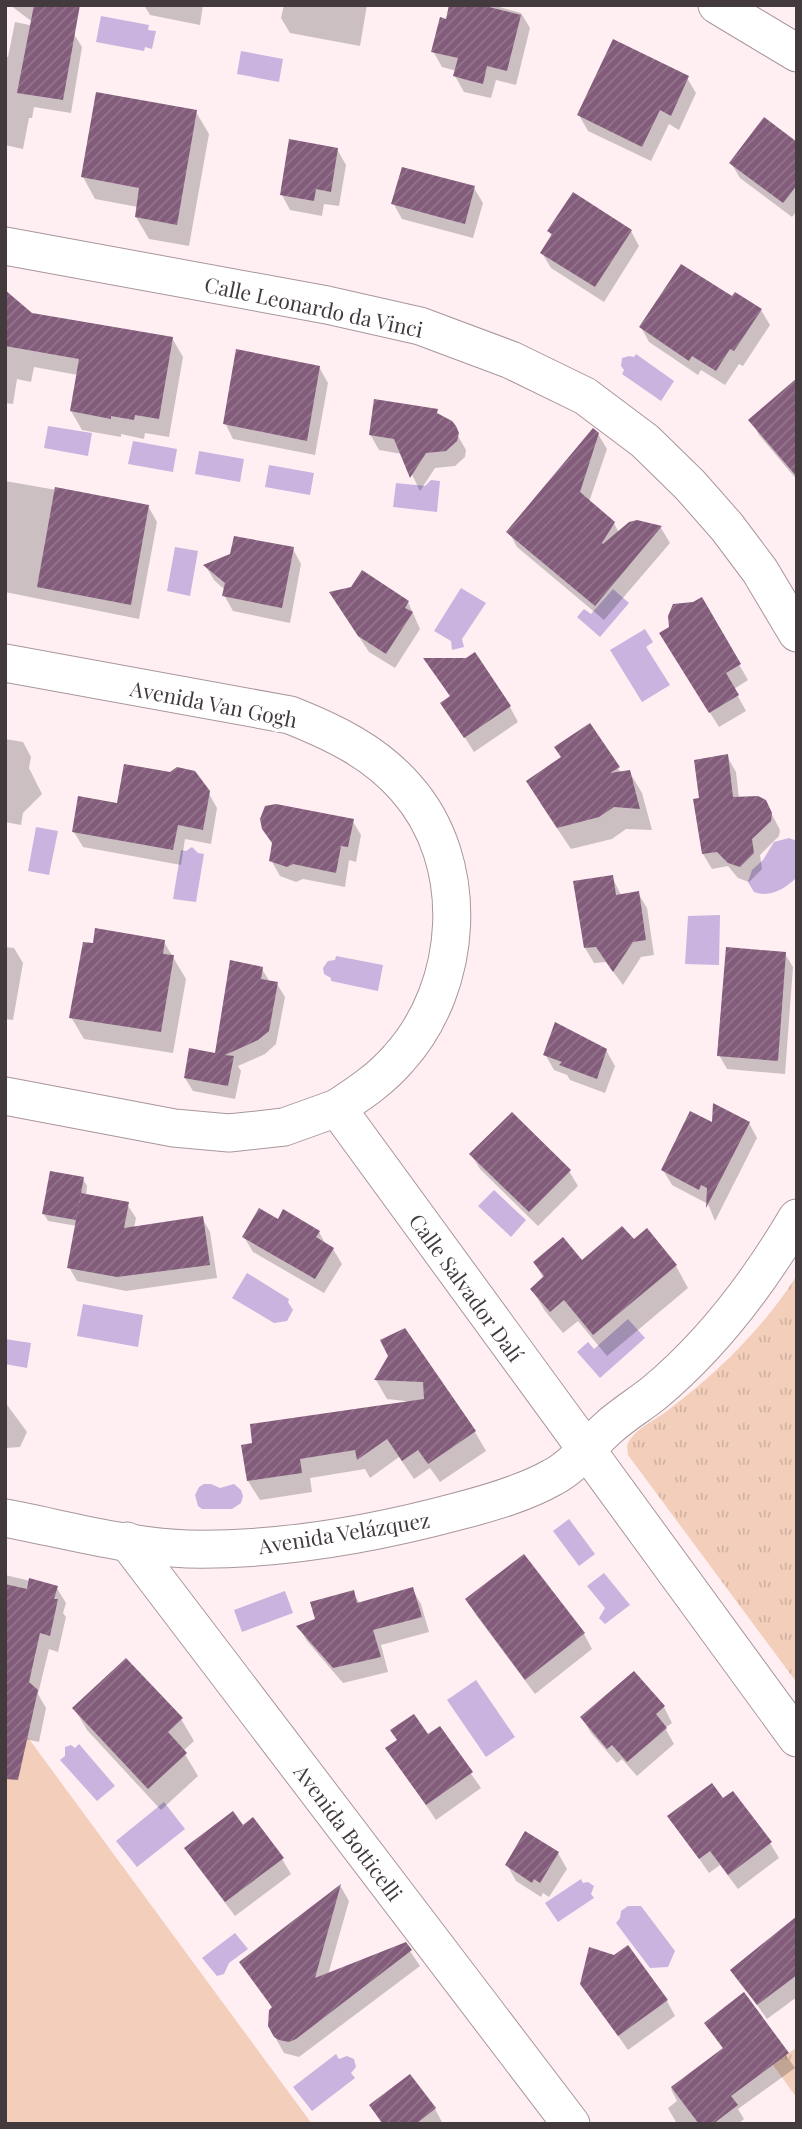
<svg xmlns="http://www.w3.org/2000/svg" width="802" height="2129" font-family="'Playfair Display',serif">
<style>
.grass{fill:#f3ceba}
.park{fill:url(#park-tufts)}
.water{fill:#cab3df}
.shadow{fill:#0003}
.building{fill:url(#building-hatch)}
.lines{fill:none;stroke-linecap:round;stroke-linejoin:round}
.minor-casing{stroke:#a8969b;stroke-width:39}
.minor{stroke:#fff;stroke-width:37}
.labels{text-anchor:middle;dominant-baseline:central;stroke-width:7;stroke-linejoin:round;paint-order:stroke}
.street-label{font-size:21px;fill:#423a3c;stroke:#fff}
</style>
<defs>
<pattern id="park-tufts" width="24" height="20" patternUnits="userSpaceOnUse" patternTransform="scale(1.75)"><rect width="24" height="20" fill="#f3ceba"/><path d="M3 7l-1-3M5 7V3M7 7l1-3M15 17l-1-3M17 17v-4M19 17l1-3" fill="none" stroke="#d2b2a1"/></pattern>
<pattern id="building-hatch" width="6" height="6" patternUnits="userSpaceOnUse" patternTransform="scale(1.75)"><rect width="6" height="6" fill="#825c7a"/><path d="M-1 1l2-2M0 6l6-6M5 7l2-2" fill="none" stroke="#93768c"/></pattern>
</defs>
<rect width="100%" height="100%" fill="#ffeff3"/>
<polygon class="grass" points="5,1721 18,1724 312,2124 5,2124"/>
<g class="park">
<path d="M797 1275V1683L628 1455 627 1446C632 1430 654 1421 667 1411 717 1373 763 1329 797 1275Z"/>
<polygon points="797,2047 797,2098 773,2065"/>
</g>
<g class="water">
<polygon points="101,16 149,25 148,30 156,31 152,49 145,47 144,51 96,42"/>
<polygon points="241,51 283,59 279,82 237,74"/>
<polygon points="636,354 674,381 661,401 622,374 624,370 621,366 622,358 629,356 634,357"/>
<polygon points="48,426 92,433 88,456 44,448"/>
<polygon points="133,441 177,449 173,472 128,464"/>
<polygon points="199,451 244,459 240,482 195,474"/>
<polygon points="269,465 314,473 310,495 265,487"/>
<polygon points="431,480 440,481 437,512 393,507 396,483 425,486"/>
<polygon points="175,547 198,551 190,596 167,591"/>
<polygon points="461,588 486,603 462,639 464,647 452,650 451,641 434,631"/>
<polygon points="613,589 629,603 600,637 577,617 584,609 591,614"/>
<polygon points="645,629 653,642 646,647 670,685 642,702 610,650"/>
<polygon points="36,827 58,831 49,875 28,871"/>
<path d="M789 838 797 841V877C785 889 770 898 754 892L748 882 752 870 763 860 774 842Z"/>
<polygon points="192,847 198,853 204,854 196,902 173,899 181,850 186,851"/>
<polygon points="720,915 719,965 685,964 688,916"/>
<polygon points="336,956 383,965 378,991 331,981 331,978 324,974 323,968 328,961 335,960"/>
<polygon points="494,1190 526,1220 511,1237 478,1206"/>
<polygon points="247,1273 289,1299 288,1302 293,1310 287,1321 274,1323 232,1298"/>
<polygon points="83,1304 143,1315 138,1347 77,1336"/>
<polygon points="628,1319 645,1338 600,1378 577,1352 588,1342 594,1349"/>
<polygon points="5,1339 31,1343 27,1368 5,1364"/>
<polygon points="204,1484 211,1484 220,1488 234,1484 241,1490 243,1496 241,1503 232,1509 202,1509 198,1506 195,1495 199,1487"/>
<polygon points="569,1519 595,1554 579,1566 553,1531"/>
<polygon points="604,1573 630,1605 605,1624 599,1618 605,1608 587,1586"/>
<polygon points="285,1591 293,1613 242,1632 234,1610"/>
<polygon points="476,1680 515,1737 486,1757 447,1700"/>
<polygon points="79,1744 115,1786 97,1801 60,1760 65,1756 65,1747 71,1745 75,1748"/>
<polygon points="164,1802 185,1829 137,1867 116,1841"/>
<polygon points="581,1879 583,1883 588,1882 594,1886 591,1894 594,1898 558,1922 545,1903"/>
<polygon points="628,1906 641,1906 675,1951 668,1967 650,1968 616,1923 620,1918 621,1911"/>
<polygon points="235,1933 248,1949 229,1963 224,1974 217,1976 202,1958"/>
<polygon points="336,2054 339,2059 347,2056 354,2059 356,2067 351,2073 355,2078 312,2111 293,2087"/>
</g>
<g class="shadow">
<polygon points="10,5 56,5 82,47 71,113 34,107 32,118 29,118 23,149 5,145 5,56 8,57 15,22 39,27"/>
<polygon points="144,5 203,5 200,25 150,15"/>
<polygon points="284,5 367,5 360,46 290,33 281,18"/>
<polygon points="451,5 492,5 521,13 530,28 516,85 496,80 491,98 464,92 455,76 457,71 442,67 433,51 447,21"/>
<polygon points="687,78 696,93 679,130 669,124 651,161 588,131 579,115"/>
<polygon points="196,112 209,134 189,246 149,239 136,217 138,207 95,199 83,177"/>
<polygon points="797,144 797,211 792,217 740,178 731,163"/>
<polygon points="337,149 346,165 339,206 324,204 322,216 290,210 282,195"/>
<polygon points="474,188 483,203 473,238 402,219 393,203"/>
<polygon points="549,231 631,231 639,246 604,302 551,268 542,253 552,237"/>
<polygon points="5,309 172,338 183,357 169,437 145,433 144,439 121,434 121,437 82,430 71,411 78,375 34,367 31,382 17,379 13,404 5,403"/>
<polygon points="761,310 770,325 743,366 739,364 725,385 701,370 698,375 649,342 641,327"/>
<polygon points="319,367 328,383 315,455 233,439 225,423"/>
<polygon points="797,381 797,480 759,435 751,420"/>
<polygon points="436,411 440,417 450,422 466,450 465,457 455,466 435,468 420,491 402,454 379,450 370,434"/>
<polygon points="598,434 607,449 589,502 614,523 619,533 637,522 661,528 670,543 604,620 517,547 509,532"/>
<polygon points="5,481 148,506 157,522 139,619 5,592"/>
<polygon points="293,549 301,564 290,623 233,611 224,595 225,590 214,580 205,565 232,555"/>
<polygon points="701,599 748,680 734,689 746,711 719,727 670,649 693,604"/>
<polygon points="408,602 420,629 395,668 369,652 340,608"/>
<polygon points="426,660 510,707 518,722 474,752 452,717 451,698"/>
<polygon points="590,725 621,773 629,771 642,793 652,830 626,829 612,839 571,849 540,803 562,758"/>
<polygon points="5,739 23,742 31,757 29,768 42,794 23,813 21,825 5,822"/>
<polygon points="727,756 736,772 739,799 765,801 780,830 779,836 760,855 762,869 749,882 738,878 728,866 712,869 703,854 701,799"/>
<polygon points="208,792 217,808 211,844 185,839 181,865 83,847 74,832 118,805"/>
<polygon points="352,820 361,835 356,862 349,860 345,887 303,879 296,882 280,876 271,860 274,844"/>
<polygon points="612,877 621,895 638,893 647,908 654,955 641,957 623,985 606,962 594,963 585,948"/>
<polygon points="164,942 186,979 173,1053 84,1039 71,1017"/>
<polygon points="5,947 14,948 23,963 13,1020 5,1019"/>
<polygon points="785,954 793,967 785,1074 727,1069 719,1055"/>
<polygon points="262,969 270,982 277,984 285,997 276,1044 265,1054 238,1066 241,1071 235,1099 193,1091 185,1078 216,1055"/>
<polygon points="606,1050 615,1066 605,1093 570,1080 567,1075 554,1070 545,1054"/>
<polygon points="749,1123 757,1138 715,1221 708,1204 672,1185 663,1170 713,1125"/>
<polygon points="471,1154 569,1171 578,1186 538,1226 480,1169"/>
<polygon points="83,1179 87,1186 86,1196 127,1204 136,1218 134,1228 202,1218 210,1232 217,1278 126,1291 77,1281 69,1267 77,1226 48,1221 44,1214"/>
<polygon points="278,1222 319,1232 326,1245 333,1249 342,1264 324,1293 253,1252 244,1237"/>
<polygon points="646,1231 676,1266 688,1288 607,1356 578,1321 563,1333 545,1311 532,1289 544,1279 535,1263 582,1262 634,1242"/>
<polygon points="382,1341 475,1432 486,1451 440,1482 430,1468 414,1479 399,1457 370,1478 365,1469 310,1478 312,1492 260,1500 248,1481 414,1402 387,1399 376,1380 390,1356"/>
<polygon points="5,1402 27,1432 20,1447 5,1448"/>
<polygon points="523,1556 584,1634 592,1649 535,1694 476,1615 467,1600"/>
<polygon points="5,1575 56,1587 66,1603 63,1613 66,1617 58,1652 49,1649 38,1694 46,1708 39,1742 5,1735"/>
<polygon points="412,1589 421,1604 429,1632 381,1645 388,1672 343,1683 307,1641 299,1627 317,1620 353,1592 360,1604"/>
<polygon points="634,1673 664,1707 672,1723 665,1728 674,1744 637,1776 622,1759 617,1763 591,1733 582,1718"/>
<polygon points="74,1708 181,1719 194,1741 183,1751 198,1776 161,1810 87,1730"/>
<polygon points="439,1728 481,1788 436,1820 388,1749 428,1736"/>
<polygon points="722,1801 770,1843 779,1858 738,1889 720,1865 709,1873 670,1817"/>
<polygon points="243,1827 282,1859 291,1874 235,1916 195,1863 186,1848"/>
<polygon points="558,1853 567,1869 549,1897 543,1893 541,1897 516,1881 507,1865"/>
<polygon points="341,1887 349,1901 328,1975 406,1945 420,1966 299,2057 284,2053 275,2037 273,2009 241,1963"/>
<polygon points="797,1919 797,1997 767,2019 732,1970"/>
<polygon points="581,1983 667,2001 675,2016 628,2050"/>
<polygon points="744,1995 795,2068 738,2109 744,2119 738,2124 677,2124 668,2108 677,2101 671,2089 723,2049 706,2023"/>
<polygon points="371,2106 435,2109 443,2124 382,2124"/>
</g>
<g class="building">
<polygon points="34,5 80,5 63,100 17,93"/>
<polygon points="449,5 481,5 521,15 507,71 487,66 483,84 467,80 453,76 458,58 431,52 440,17 446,19"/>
<polygon points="613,39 689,76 671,116 660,110 642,147 577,115"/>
<polygon points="96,92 197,110 177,225 135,217 139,188 81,177"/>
<polygon points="764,117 797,142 797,185 783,203 729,163"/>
<polygon points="289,139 338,148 331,192 316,189 314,201 280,195"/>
<polygon points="402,167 475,186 465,224 391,204"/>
<polygon points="573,192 632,230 595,287 540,253 552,234 547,231"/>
<polygon points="681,264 732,296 735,292 762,309 734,351 730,349 716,371 692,356 689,361 639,327"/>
<polygon points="5,290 32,313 173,337 159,419 135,415 134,420 111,416 111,419 70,411 79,359 5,346"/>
<polygon points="236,349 320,366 307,441 223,424"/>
<polygon points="797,378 797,477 748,420"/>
<polygon points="374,399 438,409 437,413 452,421 456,426 459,433 457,441 446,451 426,453 410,478 394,439 369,435"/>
<polygon points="593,428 599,433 580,492 615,522 602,543 603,544 629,522 637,520 662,526 595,606 506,532"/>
<polygon points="55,487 149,505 131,605 37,587"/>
<polygon points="234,536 294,547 282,608 222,596 225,583 203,565 230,554"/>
<polygon points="362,570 409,601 405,608 413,612 386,654 358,636 329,592 351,587"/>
<polygon points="702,597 741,664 726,673 739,695 709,713 659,633 669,627 668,616 673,604 693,602"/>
<polygon points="475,652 511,706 464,738 440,703 450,696 423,658 466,658"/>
<polygon points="590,723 620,767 610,773 630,770 640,809 614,807 599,817 557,828 526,781 561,757 554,747"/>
<polygon points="728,754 733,797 758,796 766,800 772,813 771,821 752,839 754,853 740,867 728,863 717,852 702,854 693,799 699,798 694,760"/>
<polygon points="124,764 170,772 177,767 195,771 210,791 203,830 178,825 173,850 72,832 78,796 117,803"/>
<polygon points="276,804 354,819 348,847 341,846 336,873 293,864 287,867 269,861 272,843 262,829 260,819 265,806"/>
<polygon points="613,875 616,895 639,891 646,940 633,942 613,972 596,947 584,948 573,881"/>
<polygon points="95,928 165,940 163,954 174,955 161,1032 69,1018 83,942 93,943"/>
<polygon points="726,947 786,952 778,1061 717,1056"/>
<polygon points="230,960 263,967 261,979 278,982 269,1031 258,1040 225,1055 234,1056 228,1086 184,1078 189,1048 215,1053"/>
<polygon points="555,1022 607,1049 597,1079 559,1065 562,1062 543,1055"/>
<polygon points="713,1103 750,1122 706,1208 707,1188 701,1185 699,1190 661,1170 690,1111 712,1122"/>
<polygon points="512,1112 571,1170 529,1212 469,1154"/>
<polygon points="50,1171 84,1177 76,1220 42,1214"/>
<polygon points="81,1193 129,1202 124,1228 203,1216 210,1265 117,1277 67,1268"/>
<polygon points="259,1208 278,1219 283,1209 320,1231 316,1237 334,1248 315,1279 242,1237"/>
<polygon points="622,1226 634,1239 647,1228 677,1265 593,1335 564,1300 550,1312 530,1289 544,1276 533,1262 563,1237 582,1260"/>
<polygon points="405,1328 476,1431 428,1464 418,1450 402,1461 387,1439 357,1460 355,1450 300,1459 302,1473 247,1481 241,1445 252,1443 250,1424 424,1399 423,1382 374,1380 388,1356 380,1340"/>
<polygon points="524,1554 585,1633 525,1680 465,1599"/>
<polygon points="29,1578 58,1586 54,1599 58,1599 50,1636 40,1633 29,1682 38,1690 18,1780 5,1779 5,1584 27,1589"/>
<polygon points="413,1587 422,1617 373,1630 381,1657 333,1668 296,1626 315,1619 310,1602 354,1590 357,1603"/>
<polygon points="126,1658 183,1718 168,1732 187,1753 148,1789 72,1708"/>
<polygon points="634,1671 665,1706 656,1714 667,1728 627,1762 612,1745 607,1749 580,1717"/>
<polygon points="414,1714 428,1734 440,1726 473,1772 426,1805 385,1748 397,1740 390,1730"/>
<polygon points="712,1783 723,1798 733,1791 772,1842 728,1875 710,1851 699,1859 667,1816"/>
<polygon points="233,1811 243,1825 253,1817 284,1858 225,1902 184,1848"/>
<polygon points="525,1831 559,1852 540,1883 534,1879 532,1883 505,1865"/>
<polygon points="341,1884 315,1978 406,1942 412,1950 296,2039 289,2042 279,2040 274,2037 268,2026 269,2010 272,2007 239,1962"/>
<polygon points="797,1916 797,1975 757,2005 730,1970"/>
<polygon points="628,1945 668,2000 618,2036 580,1984 589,1947 614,1955"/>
<polygon points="744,1992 789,2053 731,2096 738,2105 713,2124 699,2124 671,2087 723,2048 704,2023"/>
<polygon points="410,2074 436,2108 416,2124 383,2124 369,2105"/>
</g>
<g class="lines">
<defs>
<g id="minor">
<polyline points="717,5 797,53"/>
<polyline points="5,246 327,305 420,326 511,360 585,396 645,441 690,485 727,527 760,571 797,633"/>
<path d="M5 663 290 715C333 732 375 752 406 788 472 862 464 986 399 1058 381 1079 360 1093 337 1108"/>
<polyline points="5,1096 174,1128 229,1133 284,1127 337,1108 797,1738"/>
<path d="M5 1518C63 1529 129 1547 187 1549 279 1551 370 1535 459 1511 490 1503 525 1493 553 1477 574 1466 590 1444 608 1428 622 1415 639 1405 654 1393 713 1344 758 1284 797 1218"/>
<polyline points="127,1541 571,2124"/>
</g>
</defs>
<use href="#minor" class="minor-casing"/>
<use href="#minor" class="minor"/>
</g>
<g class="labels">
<g class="street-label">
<text transform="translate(314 306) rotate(12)">Calle Leonardo da Vinci</text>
<text transform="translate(214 703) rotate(11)">Avenida Van Gogh</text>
<text transform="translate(467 1287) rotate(54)">Calle Salvador Dalí</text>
<text transform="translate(344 1532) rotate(-9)">Avenida Velázquez</text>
<text transform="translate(349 1832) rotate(53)">Avenida Botticelli</text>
</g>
</g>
<rect width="802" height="2129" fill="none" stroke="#423a3c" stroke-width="14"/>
</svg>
